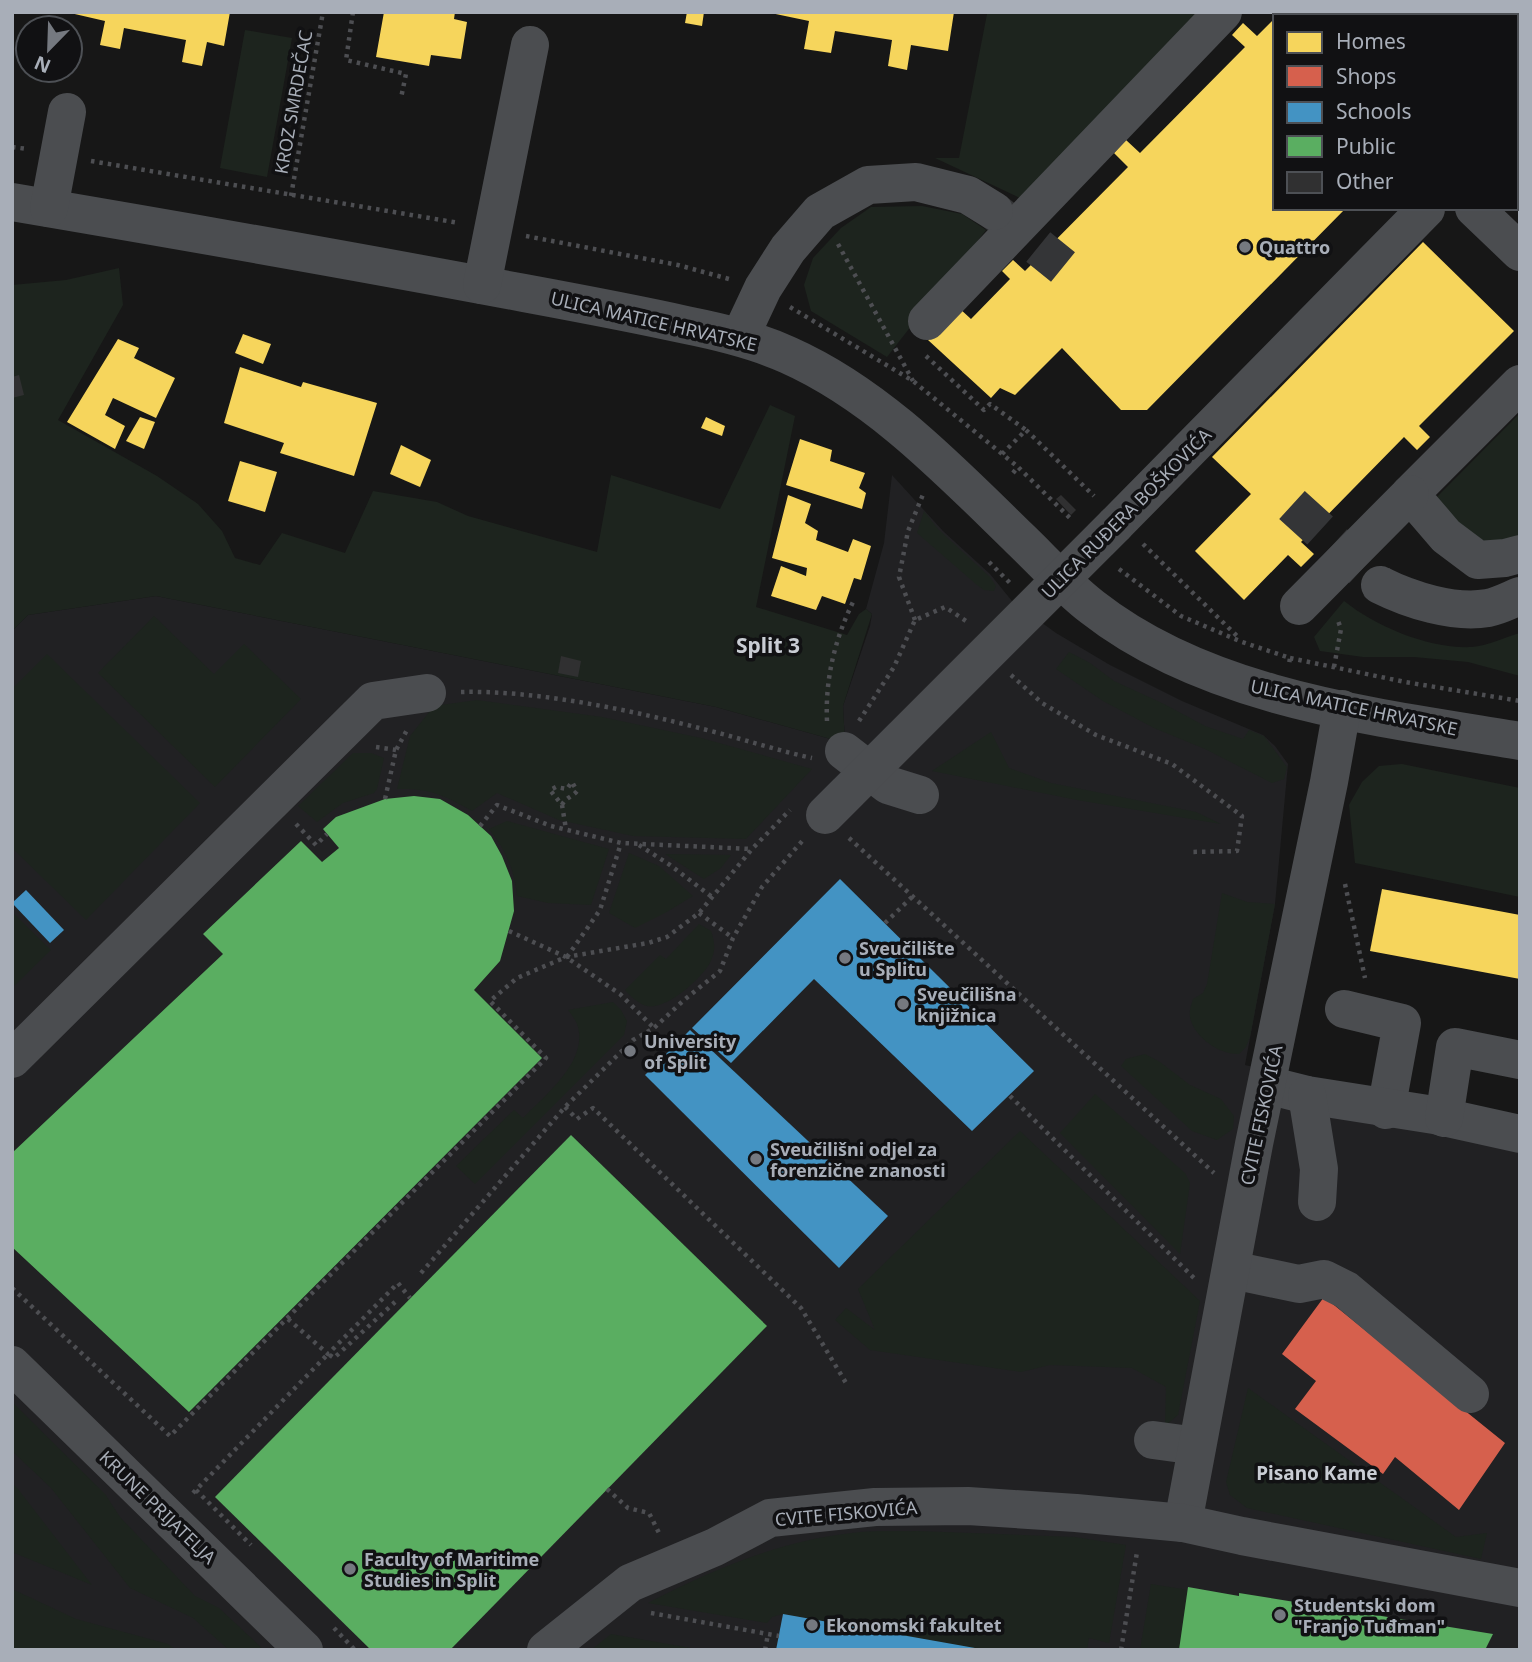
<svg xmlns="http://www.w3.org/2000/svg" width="1532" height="1662" font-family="'Noto Sans',sans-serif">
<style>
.built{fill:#212123}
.green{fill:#1d241e}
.homes{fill:#f6d55c}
.shops{fill:#d6604d}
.schools{fill:#4393c3}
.public{fill:#5aae61}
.building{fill:#303031}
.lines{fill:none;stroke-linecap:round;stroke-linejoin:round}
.minor-tunnel{stroke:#343537;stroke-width:38;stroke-dasharray:38 19;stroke-linecap:butt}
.path{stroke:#4d4e52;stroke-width:4.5;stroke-dasharray:3.5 5;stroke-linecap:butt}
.minor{stroke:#4b4d50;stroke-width:38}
.minor-bridge{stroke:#4b4d50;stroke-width:38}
.poi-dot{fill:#757980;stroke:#111113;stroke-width:2.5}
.labels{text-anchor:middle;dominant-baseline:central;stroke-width:7;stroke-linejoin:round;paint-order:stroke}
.street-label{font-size:18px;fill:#a8aeb8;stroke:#111113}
.poi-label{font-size:18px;font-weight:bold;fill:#a8aeb8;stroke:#111113;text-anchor:start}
.neighbourhood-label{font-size:19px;font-weight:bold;fill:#c9cdd4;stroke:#111113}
.quarter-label{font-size:21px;font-weight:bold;fill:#c9cdd4;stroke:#111113}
</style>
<rect width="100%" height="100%" fill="#171717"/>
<polygon class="built" points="892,475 943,531 990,574 1012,601 1056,633 1110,665 1182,701 1263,735 1275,746 1288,764 1275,904 1245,1065 1292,1076 1520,1143 1520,1650 12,1650 12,631 28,615 156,596 716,707 845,743 843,706 870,626 872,614 866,609 884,543"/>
<g class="green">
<polygon points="990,12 1202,12 1022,199 935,158 959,158 987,14"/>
<polygon points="245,30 292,38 267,177 220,168"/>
<polygon points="922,206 962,214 986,230 887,357 811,311 804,285 813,258 841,228 871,207"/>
<polygon points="119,268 123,305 58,420 157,476 198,504 222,531 235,558 260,565 282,533 345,553 373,491 437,502 468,516 597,552 611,475 720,509 770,405 795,416 756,607 847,635 859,614 866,609 872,614 843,706 845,743 716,707 156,596 28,615 12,631 12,285 66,280"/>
<polygon points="1520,413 1520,539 1489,543 1463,532 1433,501"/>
<polygon points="924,511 938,529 990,577 996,586 994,591 984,590 977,585 917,533"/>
<path d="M1344 601C1377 627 1429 649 1472 647 1487 646 1505 637 1520 633V676L1468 662 1414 657H1363L1320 651 1314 637Z"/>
<polygon points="154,616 214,674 244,644 301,699 215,787 98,673"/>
<polygon points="1069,652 1090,663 1114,681 1164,704 1205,726 1243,739 1249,730 1264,736 1287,767 1284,779 1272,783 1205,749 1154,728 1103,701 1056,669"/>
<polygon points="47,654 200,803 86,920 12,848 12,689"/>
<path d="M477 700 602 717 701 738 812 769 746 839 633 836 559 820 497 793 472 811C444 795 430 788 397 789L410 736 434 706Z"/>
<polygon points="991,732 1009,768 1051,783 1196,812 1221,824 1077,800 932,771"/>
<polygon points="353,753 371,753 384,758 377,789 374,793 343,803 317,822 298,806"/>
<polygon points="1402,764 1520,788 1520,897 1355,863 1349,805 1362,782 1379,766"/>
<path d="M507 821 609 849 591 905 548 903 517 896C515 870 505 849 489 829Z"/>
<polygon points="629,853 659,866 693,896 665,913 635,928 609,913"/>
<polygon points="665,854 731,855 721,868 704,879"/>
<path d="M1222 893 1247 902 1275 904 1250 1037 1246 1047 1239 1054C1221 1055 1197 1039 1191 1021 1188 1013 1191 1006 1193 999L1203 993 1207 984Z"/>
<polygon points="12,912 51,950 12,988"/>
<path d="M699 924 711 931C714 941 716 948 712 958 707 975 666 1011 647 1006 640 1005 629 995 625 990L660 955 666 959Z"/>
<path d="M613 1002 621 1010 627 1021 624 1035 475 1184 456 1166 514 1110 523 1118C545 1095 590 1060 577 1024 575 1019 571 1014 568 1010Z"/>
<polygon points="1145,1054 1160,1062 1190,1085 1221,1099 1234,1116 1233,1129 1217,1140 1192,1131 1121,1066 1126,1059"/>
<polygon points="1095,1094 1185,1173 1190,1183 1180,1254 1060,1133"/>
<polygon points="1020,1131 1200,1301 1178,1415 1165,1426 1166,1387 1132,1368 1050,1365 1021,1372 870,1350 835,1320 846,1308 875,1330 858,1289"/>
<polygon points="1248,1388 1456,1537 1487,1533 1481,1559 1247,1508 1230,1495 1226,1482"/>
<polygon points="12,1402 105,1494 120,1517 195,1596 219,1608 264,1650 229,1650 193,1618 130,1588 51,1488 12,1451"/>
<polygon points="12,1483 18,1489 92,1585 12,1552"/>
<path d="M917 1531 1075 1537 1126 1545 1109 1643 1089 1638 1087 1650H983L783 1614 772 1617 767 1623 648 1603C712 1570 779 1541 852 1533 873 1530 896 1532 917 1531Z"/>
<polygon points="1151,1584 1238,1598 1231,1650 1140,1650"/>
<polygon points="12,1589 76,1619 168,1644 176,1650 12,1650"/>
<polygon points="611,1634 702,1650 591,1650"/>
</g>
<g class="homes">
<polygon points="66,12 230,12 224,46 207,42 202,66 182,62 186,40 124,28 120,49 100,45 105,21"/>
<polygon points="384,12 455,12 454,19 467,22 461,59 431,55 429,66 376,57"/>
<polygon points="687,12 704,12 702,26 685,23"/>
<polygon points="766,12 954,12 948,51 911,45 907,70 888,66 892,40 835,31 831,53 804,49 809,21"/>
<polygon points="1327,12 1520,12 1520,19 1516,22 1516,16 1331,16"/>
<polygon points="1275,18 1275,208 1346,208 1147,410 1121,410 1062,348 1015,395 1000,388 991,398 928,340 959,308 971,319 1010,279 1002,271 1013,260 1025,271 1128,167 1114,153 1126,140 1140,153 1245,47 1232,35 1243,23 1257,36"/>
<polygon points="1423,242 1514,331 1419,426 1430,437 1417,450 1404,437 1301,542 1314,554 1301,567 1288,555 1244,600 1195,551 1251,494 1212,457"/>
<polygon points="243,334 271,344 263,364 235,353"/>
<polygon points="118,339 139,348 134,358 175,378 156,418 113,398 105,415 125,426 115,449 67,422"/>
<polygon points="240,367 301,387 303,382 377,403 354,476 280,453 284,443 224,423"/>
<polygon points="140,417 155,422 144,449 126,441"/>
<polygon points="706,417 725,426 722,436 701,428"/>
<polygon points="800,439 832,450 830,461 865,473 859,488 866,493 862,509 786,485"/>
<polygon points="401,445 431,460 420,487 390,474"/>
<polygon points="240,461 277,472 265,512 228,501"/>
<polygon points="788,495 811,504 805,523 818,531 816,540 848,552 853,539 871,546 861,580 854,578 845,604 822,596 816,610 771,596 781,566 806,576 807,568 772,558"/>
<polygon points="1382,889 1520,915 1520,979 1370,951"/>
</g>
<polygon class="shops" points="1324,1297 1505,1443 1459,1510 1395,1457 1383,1474 1295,1409 1316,1381 1282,1354"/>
<g class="schools">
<polygon points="840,879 1034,1071 972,1131 814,979 731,1063 692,1028"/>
<polygon points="26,890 64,930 50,943 12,903"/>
<polygon points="690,1030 888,1216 839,1268 645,1075"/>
<polygon points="783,1614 975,1648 975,1650 776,1650"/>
</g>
<g class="public">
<polygon points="414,796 440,799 468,815 491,836 502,856 512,881 514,911 500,961 474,990 542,1058 189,1412 12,1247 12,1153 223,954 203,934 301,841 322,862 339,848 323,829 336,817 385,799"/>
<polygon points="571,1135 767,1326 450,1650 371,1650 215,1497"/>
<polygon points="1188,1587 1239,1596 1239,1593 1493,1634 1485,1650 1179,1650"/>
</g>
<g class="building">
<polygon points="19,375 24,395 12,398 12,377"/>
<polygon points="1061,495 1076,510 1071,515 1056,499"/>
<polygon points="561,656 581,661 578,677 558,673"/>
</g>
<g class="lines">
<g class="minor-tunnel">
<polyline points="994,211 1063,267"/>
<polyline points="1292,505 1380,585"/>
</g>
<g class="path">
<polyline points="353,12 346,60 406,74 401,98"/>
<polyline points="12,147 27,149"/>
<polyline points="91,161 459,223"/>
<polyline points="291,196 323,12"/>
<polyline points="526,236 678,265 729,279"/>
<polyline points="838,244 913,381"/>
<polyline points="790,307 913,381 1018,467"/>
<polyline points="926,356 984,410 990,404 1026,430"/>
<polyline points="1002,454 1026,430 1094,496"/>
<polyline points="1013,473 1018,467 1072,520"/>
<polyline points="1143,544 1239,638"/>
<polyline points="989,562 1010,583"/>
<polyline points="1119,569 1181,616 1242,642 1290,658 1289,664"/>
<polyline points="915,620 899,577 908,531 924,492"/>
<polyline points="1290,658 1405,682 1520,701"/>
<polyline points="1334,667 1341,629 1337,618"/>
<polyline points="1011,675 1042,703 1096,735 1172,764 1242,816 1237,851 1190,852"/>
<path d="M461 692C535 690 631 710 703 729 740 738 775 750 812 758"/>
<path d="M827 721C825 679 835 638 854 600"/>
<polyline points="859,721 894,667 915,620 945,607 969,623"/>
<polyline points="376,747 396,750"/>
<polyline points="385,799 396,750 407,730"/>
<path d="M562 805C565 798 572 797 577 791L572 782 567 789 556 787 550 790 562 805 566 829"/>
<polyline points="296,824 316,845 327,834"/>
<polyline points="480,826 497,805 551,826 621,843 752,849"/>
<polyline points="849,838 1214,1173"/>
<polyline points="639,845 670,865 712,897"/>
<polyline points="1345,884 1365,978"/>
<polyline points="699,913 733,938"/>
<polyline points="885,923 912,897"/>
<polyline points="509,931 566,957 620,994 654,1028"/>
<polyline points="567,957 600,910 621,843"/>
<polyline points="1010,1096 1194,1278"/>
<polyline points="565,1107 577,1119 593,1108 801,1308 846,1383"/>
<polyline points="421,1273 565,1107 633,1040 654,1028 684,1000 720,971 733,938 762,887 804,839"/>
<polyline points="12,1288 170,1436 546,1058 490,1001 517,978 566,957 648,943 667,937 699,913 752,849 790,810"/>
<polyline points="288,1319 328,1354 398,1283 410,1298"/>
<polyline points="607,1489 628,1508 649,1513 660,1535"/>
<polyline points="196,1490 251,1545"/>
<polyline points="193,1493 328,1354 334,1358 395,1302"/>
<polyline points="651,1613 779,1636"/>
<polyline points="334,1628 355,1650"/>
<polyline points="765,1650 768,1634"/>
<polyline points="1121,1650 1137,1552"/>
</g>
<g class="minor">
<polyline points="1307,12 1311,16"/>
<polyline points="1516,108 1520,104"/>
<path d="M12 202C183 231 354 261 524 293 578 303 632 313 686 325 721 332 755 340 788 355 878 395 950 471 1020 539 1043 561 1066 587 1092 607 1209 699 1377 717 1520 741"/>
<polyline points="49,208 67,112"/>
<polyline points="1474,208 1520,252"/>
<polyline points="482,285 530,45"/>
<polyline points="927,321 1223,12"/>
<polyline points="740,337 763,288 788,249 820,212 868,185 916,182 968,195 994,211"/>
<polyline points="1520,384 1410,494 1446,536 1478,560 1505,558 1520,554"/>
<polyline points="1115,525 1426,209"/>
<path d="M1380 585C1410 600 1454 614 1488 608 1499 606 1510 600 1520 596"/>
<polyline points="1299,606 1410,494"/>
<polyline points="844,751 888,785 920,795"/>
<polyline points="1344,1009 1402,1023 1386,1110"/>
<polyline points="12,1059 373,701 427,693"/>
<polyline points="1267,1085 1307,1095 1434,1115 1520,1134"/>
<polyline points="1307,1095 1319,1169 1317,1202"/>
<polyline points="1444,1118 1455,1047 1520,1060"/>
<polyline points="1232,1270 1299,1284 1324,1279 1346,1290 1470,1394"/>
<polyline points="12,1365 304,1650"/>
<polyline points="1153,1440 1197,1446"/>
<polyline points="1183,1523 1254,1144 1329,782 1342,709"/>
<polyline points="546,1650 630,1583 715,1547 770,1518 875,1507 968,1506 1076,1513 1183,1523 1242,1536 1520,1588"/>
</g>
<polyline class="minor-bridge" points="825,815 1115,525"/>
</g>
<g class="poi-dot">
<circle cx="1245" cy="247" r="7"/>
<circle cx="845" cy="958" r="7"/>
<circle cx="903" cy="1004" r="7"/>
<circle cx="630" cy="1051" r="7"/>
<circle cx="756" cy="1159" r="7"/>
<circle cx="350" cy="1569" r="7"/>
<circle cx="1280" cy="1615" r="7"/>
<circle cx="812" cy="1625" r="7"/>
</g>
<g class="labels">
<g class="street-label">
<text transform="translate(293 102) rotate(-80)">KROZ SMRDEČAC</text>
<text transform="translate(654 321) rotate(13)">ULICA MATICE HRVATSKE</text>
<text transform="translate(1126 513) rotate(-45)">ULICA RUĐERA BOŠKOVIĆA</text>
<text transform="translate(1354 707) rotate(12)">ULICA MATICE HRVATSKE</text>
<text transform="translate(1261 1115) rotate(-78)">CVITE FISKOVIĆA</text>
<text transform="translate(158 1507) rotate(44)">KRUNE PRIJATELJA</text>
<text transform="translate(846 1513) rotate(-5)">CVITE FISKOVIĆA</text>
</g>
<g class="poi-label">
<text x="1259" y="247">Quattro</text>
<text x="859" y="948">Sveučilište<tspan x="859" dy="21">u Splitu</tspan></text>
<text x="917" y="994">Sveučilišna<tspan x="917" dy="21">knjižnica</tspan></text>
<text x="644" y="1041">University<tspan x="644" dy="21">of Split</tspan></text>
<text x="770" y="1149">Sveučilišni odjel za<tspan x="770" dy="21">forenzične znanosti</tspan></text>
<text x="364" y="1559">Faculty of Maritime<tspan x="364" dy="21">Studies in Split</tspan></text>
<text x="1294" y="1605">Studentski dom<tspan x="1294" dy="21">"Franjo Tuđman"</tspan></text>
<text x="826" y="1625">Ekonomski fakultet</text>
</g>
<g class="neighbourhood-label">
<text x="1317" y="1473">Pisano Kame</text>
</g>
<g class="quarter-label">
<text x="768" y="645">Split 3</text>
</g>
</g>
<rect width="1532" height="1662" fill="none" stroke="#a8aeb8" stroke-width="28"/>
<rect x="1273" y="14" width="245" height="196" fill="#111113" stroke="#4d5055" stroke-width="2"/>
<rect x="1287" y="32" width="35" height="21" fill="#f6d55c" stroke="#4d5055" stroke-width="2"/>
<text x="1336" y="49" font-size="21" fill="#a8aeb8">Homes</text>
<rect x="1287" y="66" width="35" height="21" fill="#d6604d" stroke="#4d5055" stroke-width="2"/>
<text x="1336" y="84" font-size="21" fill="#a8aeb8">Shops</text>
<rect x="1287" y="102" width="35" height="21" fill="#4393c3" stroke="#4d5055" stroke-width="2"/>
<text x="1336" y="119" font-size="21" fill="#a8aeb8">Schools</text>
<rect x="1287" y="136" width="35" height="21" fill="#5aae61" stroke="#4d5055" stroke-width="2"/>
<text x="1336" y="154" font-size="21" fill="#a8aeb8">Public</text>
<rect x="1287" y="172" width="35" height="21" fill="#303031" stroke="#4d5055" stroke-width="2"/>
<text x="1336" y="189" font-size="21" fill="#a8aeb8">Other</text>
<g transform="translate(49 49) rotate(203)"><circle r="33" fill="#111113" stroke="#4d5055" stroke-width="2"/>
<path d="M0-5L12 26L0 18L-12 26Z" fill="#757980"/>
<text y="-10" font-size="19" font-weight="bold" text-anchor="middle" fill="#a8aeb8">N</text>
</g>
</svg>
